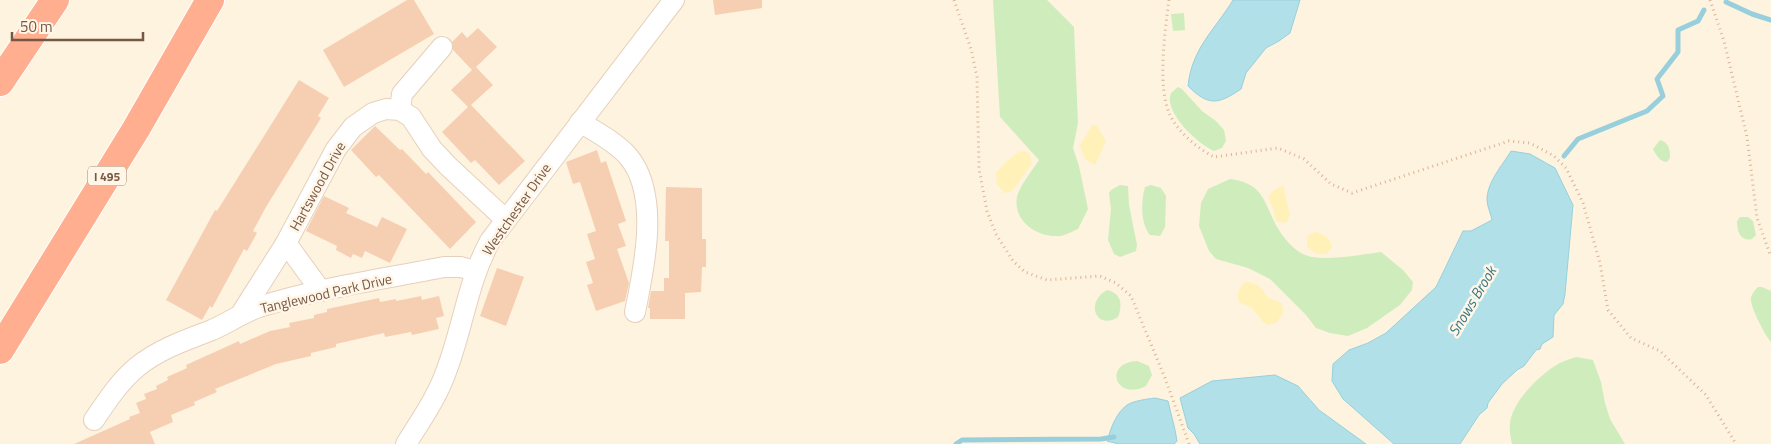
<svg xmlns="http://www.w3.org/2000/svg" width="1771" height="444" font-family="'Titillium Web',sans-serif">
<style>
.green{fill:#cfedbc}
.sand{fill:#fff1b8}
.water{fill:#b2e0e9;stroke:#97d0dc}
.lines{fill:none;stroke-linecap:round;stroke-linejoin:round}
.stream{stroke:#97d0dc;stroke-width:5}
.building{fill:#f6cfb3}
.minor-casing{stroke:#e5d0bd;stroke-width:22}
.highway-casing{stroke:#fff;stroke-width:30}
.path{stroke:#dbb397;stroke-width:3;stroke-dasharray:1 4;stroke-linecap:butt}
.minor{stroke:#fff;stroke-width:20}
.highway{stroke:#ffae8f;stroke-width:28}
.labels{text-anchor:middle;dominant-baseline:central;stroke-width:5;stroke-linejoin:round;paint-order:stroke}
.shield{fill:#fff6e7;stroke:#a08775;stroke-width:1}
.shield-label{font-size:12px;font-weight:bold;fill:#775744}
.street-label{font-size:14px;fill:#775744;stroke:#fff6e7}
.water-label{font-size:15px;font-style:italic;fill:#397786;stroke:#fff6e7}
</style>
<rect width="100%" height="100%" fill="#fef3de"/>
<g class="green">
<path d="M993 0H1047L1074 27 1078 123 1073 148 1079 166 1088 209 1078 229C1071 232 1063 237 1056 236 1035 236 1013 220 1017 197 1019 187 1033 169 1039 160L1000 117Z"/>
<polygon points="1184,13 1185,30 1173,31 1171,14"/>
<path d="M1178 87 1182 89 1202 111 1216 121 1224 130 1226 141 1222 148 1214 151C1198 144 1163 112 1171 93Z"/>
<path d="M1660 140C1669 143 1670 149 1670 158L1667 162C1660 162 1656 155 1653 149Z"/>
<path d="M1230 179C1258 183 1262 194 1272 217 1279 233 1294 254 1312 257 1334 260 1358 255 1381 252L1403 270 1413 282 1412 290 1400 305 1367 328 1348 336 1330 333 1316 328 1306 315 1270 279 1248 268 1216 259 1209 251 1199 226 1201 203 1208 189Z"/>
<polygon points="1120,185 1128,186 1129,205 1137,245 1136,251 1120,257 1114,254 1108,240 1111,209 1109,193 1111,190"/>
<path d="M1151 185 1161 188 1166 196 1165 227 1160 236 1150 235C1140 223 1141 201 1145 187Z"/>
<path d="M1740 217H1748L1753 221 1756 235 1752 239C1740 242 1737 231 1737 221Z"/>
<path d="M1758 287H1762L1771 291V342C1765 335 1752 310 1751 301 1750 296 1754 291 1758 287Z"/>
<path d="M1107 290C1121 293 1123 304 1118 317 1097 331 1084 303 1107 290Z"/>
<path d="M1576 357 1593 360 1601 382 1605 403 1610 419 1625 444H1512C1511 438 1509 431 1510 424 1511 403 1540 374 1558 364 1563 361 1570 359 1576 357Z"/>
<path d="M1137 361 1149 366 1152 375 1146 386C1116 402 1102 363 1137 361Z"/>
</g>
<g class="sand">
<polygon points="1092,125 1096,125 1106,141 1095,165 1085,159 1080,146"/>
<path d="M1021 151 1029 153 1032 163 1012 191 1005 193 997 185 996 173C999 168 1016 152 1021 151Z"/>
<polygon points="1284,185 1284,191 1290,215 1286,223 1276,221 1273,208 1268,197 1274,190"/>
<path d="M1316 232C1324 234 1331 239 1332 248L1326 254H1317L1307 247V237L1312 233Z"/>
<path d="M1246 282C1259 283 1262 288 1268 298 1278 301 1284 302 1283 313L1276 323 1268 325 1264 323 1252 308 1239 302C1236 295 1239 286 1246 282Z"/>
</g>
<g class="water">
<path d="M1233 0H1300L1290 33 1279 41 1266 48 1246 73 1241 89C1218 105 1208 106 1188 86 1192 48 1214 31 1233 0Z"/>
<path d="M1511 151 1530 154 1555 168 1573 205 1565 294 1563 304 1554 315 1553 337 1542 344 1540 349 1536 350 1524 366 1517 370 1502 384 1488 403 1487 408 1479 415 1460 444H1394L1343 399 1332 381 1333 364 1349 350 1368 343 1386 333 1436 287 1463 231H1471L1492 220C1491 214 1487 206 1487 200 1487 182 1502 166 1511 151Z"/>
<polygon points="1275,375 1298,386 1319,410 1366,444 1200,444 1194,434 1188,428 1180,398 1212,381"/>
<path d="M1155 398 1168 401C1171 415 1175 427 1177 441L1174 444H1119L1107 441C1111 428 1116 413 1127 405 1133 401 1147 399 1155 398Z"/>
</g>
<g class="lines">
<g class="stream">
<polyline points="1726,2 1752,14 1771,20"/>
<polyline points="1564,156 1578,139 1647,111 1663,96 1657,79 1678,52 1678,30 1698,21 1704,10"/>
<polyline points="956,444 962,440 1101,439 1114,437"/>
</g>
</g>
<g class="building">
<polygon points="407,0 414,0 434,34 344,87 323,50"/>
<polygon points="713,0 762,0 762,8 715,15"/>
<polygon points="478,28 497,47 476,67 493,85 471,105 525,161 499,185 475,160 471,163 442,132 468,107 451,90 472,70 453,50 452,42 462,32 467,38"/>
<polygon points="299,80 329,98 318,116 321,118 266,207 253,231 257,233 247,251 244,249 212,308 210,306 202,320 166,300 215,210 217,211"/>
<polygon points="375,126 400,150 402,149 426,174 428,172 476,222 450,249 379,175 376,177 351,150"/>
<polygon points="597,150 601,163 606,161 626,221 618,224 626,246 617,249 629,283 625,301 596,311 587,285 593,283 586,262 595,259 587,234 596,231 580,182 573,184 566,162"/>
<polygon points="666,187 702,188 702,239 706,239 706,267 702,267 701,292 685,293 685,319 650,319 650,308 648,308 651,291 664,291 664,278 669,278 669,241 665,241"/>
<polygon points="324,196 349,208 346,213 377,227 382,217 407,229 390,263 365,251 362,258 353,254 351,258 336,250 337,246 306,231"/>
<polygon points="497,268 524,277 506,326 480,316"/>
<polygon points="421,296 422,300 439,296 444,316 436,318 439,329 412,335 411,332 385,337 384,333 336,344 336,347 311,353 311,356 276,364 215,389 217,392 194,402 195,405 171,415 173,422 150,432 155,444 74,444 130,419 129,417 140,413 136,403 146,399 144,394 157,389 156,386 168,380 167,377 187,368 186,365 239,341 240,344 270,331 290,327 289,323 314,318 314,315 327,312 327,309 379,298 380,302 396,299 396,301"/>
</g>
<g class="lines">
<defs>
<g id="minor">
<polyline points="400,110 402,94 442,47"/>
<path d="M580 122C596 132 614 141 627 155 661 193 644 268 635 312"/>
<polyline points="286,243 321,291"/>
<polyline points="241,314 286,243 336,149 353,127 373,113 386,109 400,110 411,117 432,149 448,166 505,219"/>
<path d="M94 420C107 401 119 382 137 367 159 349 186 340 212 330 228 323 242 313 259 307 319 288 383 279 444 267H461L475 271"/>
<path d="M406 444C421 420 438 396 447 369 463 327 468 281 490 241L674 0"/>
</g>
<g id="highway">
<polyline points="0,82 55,0"/>
<polyline points="0,350 136,129 210,0"/>
</g>
</defs>
<use href="#minor" class="minor-casing"/>
<use href="#highway" class="highway-casing"/>
<g class="path">
<polyline points="954,0 971,49 977,77 979,169 987,211 996,234 1013,261 1025,272 1047,280 1100,276 1116,283 1131,296 1165,378 1189,444"/>
<path d="M1169 0C1165 30 1157 88 1170 115 1178 132 1197 148 1214 157L1278 148 1304 159 1331 184 1352 193 1509 141 1530 143 1554 156 1566 168 1583 203 1600 263 1608 310 1631 338 1660 351 1706 395 1736 444"/>
<polyline points="1710,0 1724,41 1747,137 1757,218 1771,257"/>
</g>
<use href="#minor" class="minor"/>
<use href="#highway" class="highway"/>
</g>
<g class="labels">
<rect class="shield" x="88" y="166.5" width="38" height="19" rx="4"/>
<g class="shield-label">
<text x="107" y="176">I 495</text>
</g>
<g class="street-label">
<text transform="translate(317 186) rotate(-61)">Hartswood Drive</text>
<text transform="translate(516 209) rotate(-55)">Westchester Drive</text>
<text transform="translate(326 293) rotate(-13)">Tanglewood Park Drive</text>
</g>
<g class="water-label">
<text transform="translate(1472 301) rotate(-59)">Snows Brook</text>
</g>
</g>
<path d="M12 32v8h131v-8" fill="none" stroke="#775744" stroke-width="2.5"/>
<text x="20" y="32" font-size="15" fill="#775744" stroke="#fff6e7" stroke-width="4" paint-order="stroke">50 m</text>
</svg>
